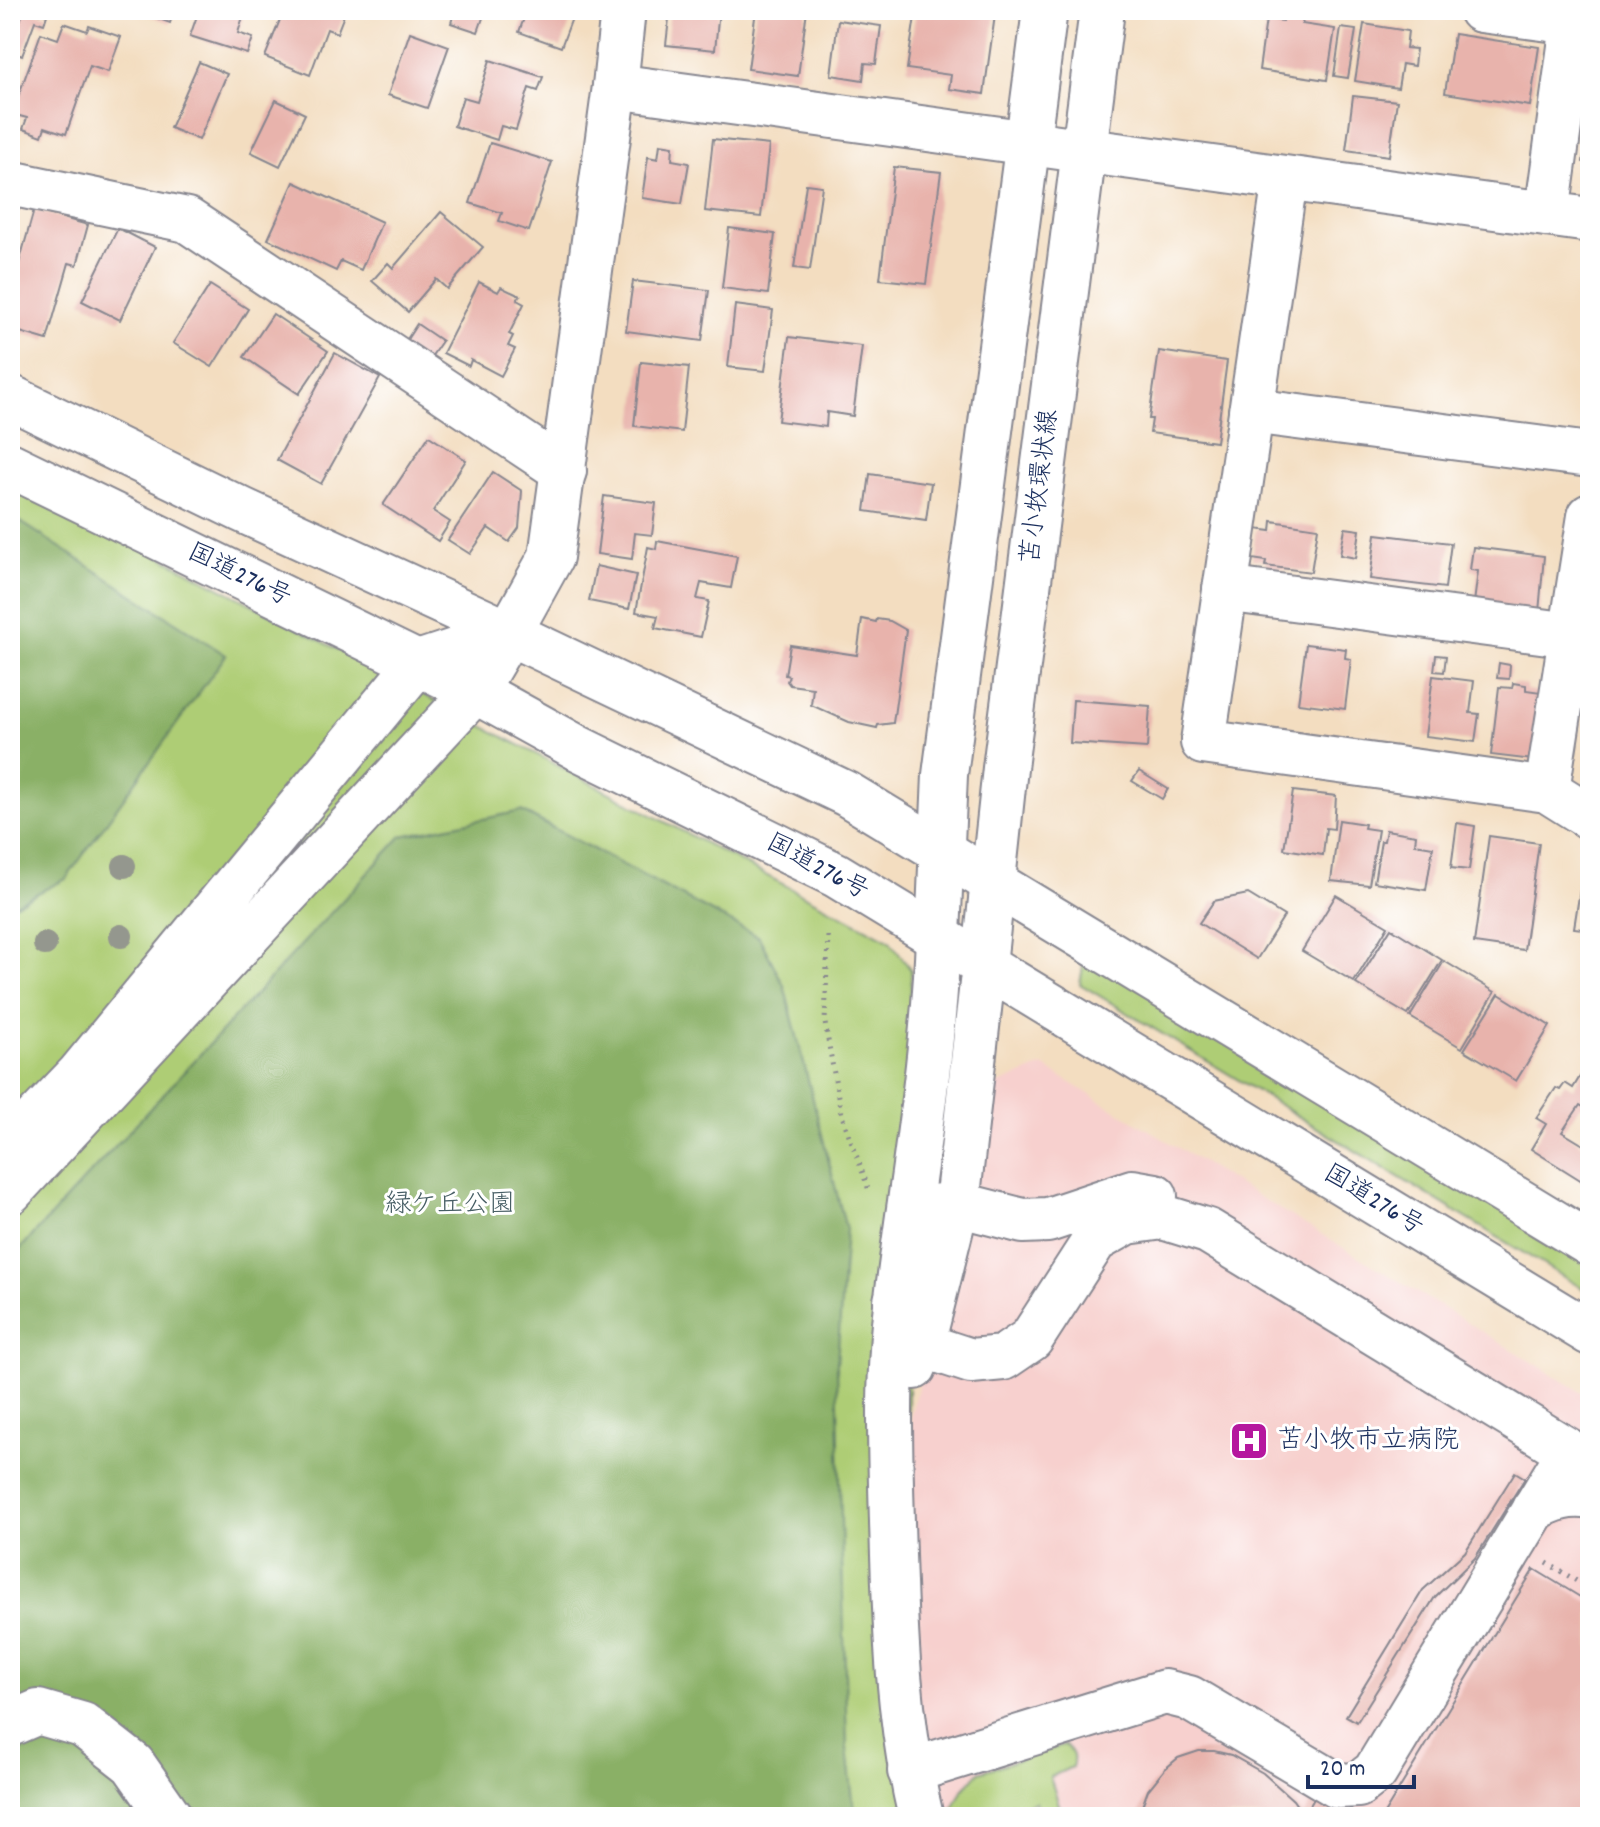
<svg xmlns="http://www.w3.org/2000/svg" width="1600" height="1827" font-family="Dekko,'Klee One',sans-serif">
<style>
.built{fill:#f7d0ce}
.green{fill:#aecd74;stroke:#647e69;stroke-width:2}
.forest{fill:#8ab066;stroke:#527062;stroke-width:2}
.building{fill:#e8b3ac}
.lines{fill:none;stroke-linecap:round;stroke-linejoin:round}
.minor-casing{stroke:#87868f;stroke-width:48}
.major-casing{stroke:#87868f;stroke-width:48}
.highway-casing{stroke:#87868f;stroke-width:48}
.path{stroke:#87868f;stroke-width:5;stroke-dasharray:2 6;stroke-linecap:butt}
.minor{stroke:#fff;stroke-width:44}
.major{stroke:#fff;stroke-width:44}
.highway{stroke:#fff;stroke-width:44}
.tree{fill:#94978e}
.labels{text-anchor:middle;dominant-baseline:central;stroke-width:6;stroke-linejoin:round;paint-order:stroke}
.street-label{font-size:26px;fill:#1b2f5e;stroke:#fff}
.park-label{font-size:26px;fill:#475e65;stroke:#fff}
.poi-label{font-size:26px;fill:#1b2f5e;stroke:#fff;text-anchor:start}
</style>
<rect width="100%" height="100%" fill="#fff"/>
<filter id="ink" filterUnits="userSpaceOnUse"><feTurbulence type="fractalNoise" baseFrequency=".0125" numOctaves="2"/><feDisplacementMap in="SourceGraphic" scale="16" xChannelSelector="R" yChannelSelector="G"/><feConvolveMatrix kernelMatrix="1 2 1 2 8 2 1 2 1" color-interpolation-filters="sRGB"/></filter>
<filter id="wash" filterUnits="userSpaceOnUse"><feTurbulence type="fractalNoise" baseFrequency=".006" numOctaves="4" result="noise"/><feDisplacementMap in="SourceGraphic" scale="32" xChannelSelector="R" yChannelSelector="G"/><feGaussianBlur stdDeviation="1.8" result="paint"/><feColorMatrix in="noise" values="0 0 0 0 0 0 0 0 0 0 0 0 0 0 0 0 0 1.4 0 .05"/><feComposite in="paint" operator="in"/></filter>
<g filter="url(#wash)">
<rect width="100%" height="100%" fill="#f3ddc0"/>
<polygon class="built" points="1043,1066 1590,1397 1590,1817 938,1817 915,1703 911,1413 936,1322 981,1091"/>
<g class="green">
<polygon points="29,487 889,940 911,970 905,1817 10,1817 10,492"/>
<polygon points="1085,955 1590,1261 1590,1293 1080,984"/>
<path d="M1065 1745C1073 1752 1075 1757 1072 1767L1050 1777 1063 1817H1041L1036 1802 989 1817H949L962 1790 979 1772Z"/>
</g>
<g class="forest">
<polygon points="10,515 226,655 66,879 10,907"/>
<polygon points="521,811 759,937 784,985 846,1229 837,1365 847,1748 855,1817 348,1817 292,1810 281,1817 10,1817 10,1260 402,836"/>
</g>
<g id="blocks">
<g class="building">
<polygon points="24,10 47,15 44,24 35,21 22,56 10,51 10,49"/>
<polygon points="135,10 174,10 170,23"/>
<polygon points="199,10 245,10 238,33 253,38 247,54 190,36"/>
<polygon points="284,10 346,10 337,33 327,29 310,75 265,57"/>
<polygon points="455,10 469,10 484,15 478,32 451,23"/>
<polygon points="527,10 575,10 561,47 519,32"/>
<polygon points="670,10 719,10 715,50 666,45"/>
<polygon points="756,10 807,10 798,76 748,69"/>
<polygon points="916,10 957,10 995,15 984,94 949,89 951,75 907,69"/>
<polygon points="1284,14 1304,16 1302,24 1335,29 1327,80 1259,70 1266,19 1283,21"/>
<polygon points="838,20 881,26 876,64 865,63 863,80 831,75"/>
<polygon points="64,23 87,31 89,26 121,37 108,72 90,66 66,134 45,127 42,136 23,129 27,118 12,114 41,33 58,39"/>
<polygon points="1364,24 1408,31 1406,48 1416,49 1414,66 1402,64 1398,88 1355,81"/>
<polygon points="1341,28 1356,30 1348,78 1334,76"/>
<polygon points="410,32 449,46 427,108 388,95"/>
<polygon points="1454,34 1539,47 1530,106 1445,93"/>
<polygon points="490,60 543,77 538,91 529,88 516,130 501,126 497,140 454,126 463,97 477,101"/>
<polygon points="199,62 227,74 199,140 170,128"/>
<polygon points="1353,96 1397,101 1389,156 1346,150"/>
<polygon points="276,100 305,114 280,166 251,152"/>
<polygon points="1588,126 1590,126 1590,163 1583,162"/>
<polygon points="713,139 769,145 761,217 705,211"/>
<polygon points="490,143 552,162 529,231 499,221 502,213 470,203"/>
<polygon points="660,144 673,146 672,160 689,163 682,204 642,198 648,157 658,159"/>
<polygon points="894,167 941,172 926,284 880,279"/>
<polygon points="294,182 382,222 361,270 341,261 336,271 268,239"/>
<polygon points="806,184 822,186 810,270 794,268"/>
<polygon points="34,210 88,225 77,265 69,263 47,340 10,329 10,295"/>
<polygon points="441,212 483,247 447,289 436,279 408,312 372,281 388,263 393,268"/>
<polygon points="118,228 155,247 120,320 82,301"/>
<polygon points="729,228 775,234 768,294 722,288"/>
<polygon points="633,281 709,290 702,341 626,331"/>
<polygon points="479,282 498,292 501,287 520,296 517,300 524,304 509,334 513,336 508,346 515,349 501,376 471,360 469,366 443,353"/>
<polygon points="210,285 248,309 212,367 173,343"/>
<polygon points="735,305 773,310 765,371 728,367"/>
<polygon points="273,314 328,351 299,394 244,357"/>
<polygon points="417,324 442,341 427,363 402,347"/>
<polygon points="789,337 862,346 853,416 827,412 826,427 778,421"/>
<polygon points="1159,351 1227,361 1216,442 1150,433 1152,419 1149,419"/>
<polygon points="335,353 380,378 321,484 277,460"/>
<polygon points="641,362 689,367 682,432 634,426"/>
<polygon points="429,436 466,460 433,511 450,522 438,541 383,505"/>
<polygon points="493,472 522,491 519,528 509,542 488,528 470,554 448,540"/>
<polygon points="870,474 931,483 926,520 865,511"/>
<polygon points="604,496 656,503 652,535 635,533 632,559 597,554"/>
<polygon points="1272,521 1318,528 1311,572 1265,566 1266,561 1252,559 1256,529 1271,531"/>
<polygon points="1345,528 1360,530 1356,558 1340,555"/>
<polygon points="1376,534 1451,543 1445,588 1370,579"/>
<polygon points="657,541 737,556 731,588 701,583 697,599 709,601 701,637 655,628 658,616 636,612 648,547 656,549"/>
<polygon points="1473,547 1544,556 1539,612 1474,603 1478,571 1470,570"/>
<polygon points="596,566 636,575 629,609 589,601"/>
<polygon points="862,619 876,622 877,619 890,621 906,630 893,723 878,725 877,728 849,722 811,705 813,688 790,685 787,681 789,676 785,675 790,645 857,655"/>
<polygon points="1306,644 1346,649 1345,658 1351,659 1345,709 1298,703"/>
<polygon points="1436,655 1446,656 1444,672 1434,671"/>
<polygon points="1499,663 1510,665 1509,679 1497,678"/>
<polygon points="1433,676 1474,681 1470,713 1479,714 1475,742 1425,736"/>
<polygon points="1513,683 1526,685 1526,690 1548,693 1533,760 1491,755 1499,687 1512,688"/>
<polygon points="1073,700 1150,706 1147,748 1070,743"/>
<polygon points="1139,771 1168,789 1162,799 1132,781"/>
<polygon points="1293,791 1336,796 1334,829 1326,828 1323,855 1284,849"/>
<polygon points="1339,820 1365,824 1364,828 1378,830 1369,885 1331,881"/>
<polygon points="1457,823 1475,826 1469,870 1451,868"/>
<polygon points="1386,830 1416,835 1415,844 1433,847 1426,890 1374,882 1381,841 1384,841"/>
<polygon points="1489,836 1539,843 1524,950 1474,943"/>
<polygon points="1583,844 1590,847 1590,930 1574,928 1585,858 1581,858"/>
<polygon points="1248,894 1284,916 1257,959 1199,923 1214,901"/>
<polygon points="1336,895 1388,926 1354,982 1302,951"/>
<polygon points="1391,928 1442,960 1408,1015 1356,984"/>
<polygon points="1444,961 1495,992 1462,1048 1410,1017"/>
<polygon points="1499,994 1550,1026 1516,1081 1464,1050"/>
<polygon points="1584,1070 1590,1074 1590,1111 1580,1105 1562,1132 1590,1149 1590,1186 1531,1149 1546,1124 1536,1118 1556,1088 1560,1090 1565,1083 1573,1088"/>
<polygon points="1515,1472 1525,1478 1475,1558 1435,1597 1357,1722 1346,1716 1423,1590 1465,1552"/>
<polygon points="1534,1569 1590,1603 1590,1817 1382,1817"/>
<polygon points="1199,1751 1214,1751 1231,1755 1263,1773 1293,1800 1304,1816 1319,1790 1362,1817 1138,1817 1148,1790 1165,1769 1178,1758"/>
<polygon points="448,1809 449,1817 418,1817 418,1816"/>
</g>
</g>
</g>
<g filter="url(#ink)">
<use href="#blocks" fill-opacity="0" stroke="#87868f" stroke-width="2"/>
<g class="lines">
<defs>
<g id="minor">
<polyline points="1481,10 1573,22"/>
<path d="M615 86C941 129 1265 176 1590 220"/>
<polyline points="1285,179 1203,742 1547,790 1590,817"/>
<polyline points="10,183 187,220 564,471"/>
<polyline points="1547,214 1575,10"/>
<polyline points="1251,411 1590,455"/>
<polyline points="1225,589 1571,635"/>
<polyline points="509,633 551,557 615,86 623,10"/>
<polyline points="1547,790 1590,516"/>
<polyline points="10,1146 79,1074 418,663 509,633 475,691 10,1192"/>
<polyline points="929,1211 932,1207 957,1204 1023,1221 1048,1220 1132,1192 1155,1196"/>
<polyline points="896,1301 907,1335 922,1345 971,1361 1003,1358 1031,1339 1095,1240 1127,1222 1163,1217 1208,1231 1590,1464"/>
<polyline points="914,1367 922,1345 957,1204 984,965"/>
<path d="M1534 1509C1552 1499 1569 1493 1590 1497"/>
<polyline points="10,1724 38,1712 83,1725 133,1764 170,1817"/>
<polyline points="910,1771 1165,1692 1189,1698 1338,1786 1358,1785 1375,1772 1569,1452"/>
<path d="M921 1817C897 1717 895 1624 892 1522 890 1448 887 1371 897 1298 912 1177 934 1058 938 936"/>
</g>
<g id="major">
<polyline points="938,936 945,775 1045,10"/>
<polyline points="984,965 1005,768 1102,10"/>
</g>
<g id="highway">
<polyline points="10,397 242,510 509,633 847,794 1590,1244"/>
<polyline points="10,465 475,691 578,748 836,875 1590,1333"/>
</g>
</defs>
<use href="#minor" class="minor-casing"/>
<use href="#major" class="major-casing"/>
<use href="#highway" class="highway-casing"/>
<g class="path">
<polyline points="828,936 825,1023 841,1113 870,1193"/>
<polyline points="1547,1563 1590,1589"/>
</g>
<use href="#minor" class="minor"/>
<use href="#major" class="major"/>
<use href="#highway" class="highway"/>
</g>
<g class="tree">
<circle cx="124" cy="866" r="12"/>
<circle cx="121" cy="936" r="12"/>
<circle cx="45" cy="944" r="12"/>
</g>
</g>
<defs>
<symbol id="hospital-square" viewBox="-11 -11 22 22"><rect x="-9" y="-9" width="18" height="18" rx="4" fill="#b5179e" stroke="#fff"/><path d="M-5-5h3v3.5h4V-5h3V5h-3V1.5h-4V5h-3Z" fill="#fff"/></symbol>
</defs>
<g fill-rule="evenodd">
<use href="#hospital-square" x="1227" y="1419" width="44" height="44"/>
</g>
<g class="labels">
<g class="street-label">
<text transform="translate(1041 487) rotate(-83)">苫小牧環状線</text>
<text transform="translate(239 576) rotate(26)">国道276号</text>
<text transform="translate(817 868) rotate(28)">国道276号</text>
<text transform="translate(1373 1201) rotate(31)">国道276号</text>
</g>
<g class="park-label">
<text x="450" y="1205">緑ケ丘公園</text>
</g>
<g class="poi-label">
<text x="1277" y="1441">苫小牧市立病院</text>
</g>
</g>
<rect width="1600" height="1827" fill="none" stroke="#fff" stroke-width="40"/>
<path d="M1308 1775v12h106v-12" fill="none" stroke="#1b2f5e" stroke-width="4"/>
<text x="1320" y="1775" font-size="24" fill="#1b2f5e" stroke="#ffffff" stroke-width="6" paint-order="stroke">20 m</text>
</svg>
